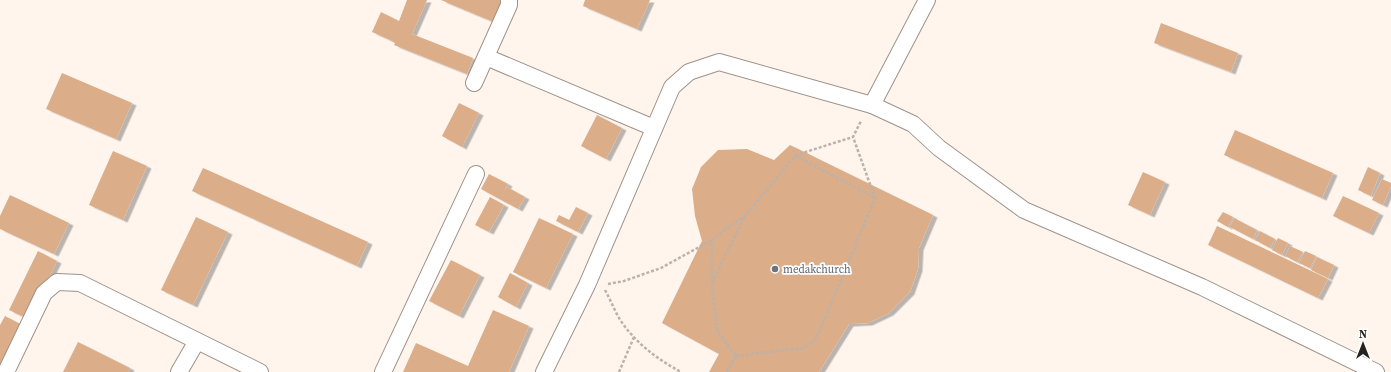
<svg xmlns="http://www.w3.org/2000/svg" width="1391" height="372" font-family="'Source Serif 4',serif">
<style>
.building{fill:#dbad89;filter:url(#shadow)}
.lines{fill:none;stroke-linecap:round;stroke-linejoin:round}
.street-casing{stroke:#9e9289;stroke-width:18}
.path{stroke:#bab2ab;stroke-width:2.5;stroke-dasharray:3 2;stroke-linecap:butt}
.street{stroke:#fff;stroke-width:16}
.worship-dot{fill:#6b7280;stroke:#fff;stroke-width:1.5}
.labels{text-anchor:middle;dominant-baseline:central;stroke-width:3.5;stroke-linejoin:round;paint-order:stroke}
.worship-label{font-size:11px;fill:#5b616d;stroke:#fff;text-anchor:start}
</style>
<defs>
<filter id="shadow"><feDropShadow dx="4.5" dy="2.5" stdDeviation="0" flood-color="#0004"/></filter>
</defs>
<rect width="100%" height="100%" fill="#fff5ed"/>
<g class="building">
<polygon points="407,0 427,0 412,34 473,58 467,74 394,45 395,43 390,40 372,32 381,12 399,21"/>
<polygon points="441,0 505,0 496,23"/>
<polygon points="585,0 650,0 637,29 583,6"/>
<polygon points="1161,23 1238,53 1231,72 1154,43"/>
<polygon points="62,73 132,103 116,139 46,109"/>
<polygon points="459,103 479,113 462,147 442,136"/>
<polygon points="597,115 622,128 606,159 581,146"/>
<polygon points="1235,130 1333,173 1322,198 1224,155"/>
<polygon points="790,145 933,215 919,248 918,269 910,292 889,313 868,323 849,324 819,372 709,372 719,354 662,323 702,241 695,216 692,189 701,167 718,150 747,149 774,160"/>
<polygon points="113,151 147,166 123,220 89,205"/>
<polygon points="1368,167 1380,173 1371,196 1358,190"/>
<polygon points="203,168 368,242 357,266 192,191"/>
<polygon points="1143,172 1165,182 1150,215 1128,205"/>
<polygon points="489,174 508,184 503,193 507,187 525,197 518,209 481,189"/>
<polygon points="1382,179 1391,183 1391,186 1383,205 1372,200"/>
<polygon points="10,195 69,223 54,254 0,229 0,216"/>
<polygon points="1343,196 1379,213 1369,233 1333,216"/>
<polygon points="490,197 504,205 489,232 475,225"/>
<polygon points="576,207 588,213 578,232 556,221 559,215 569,220"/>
<polygon points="1223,212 1233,217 1228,227 1217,221"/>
<polygon points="196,217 228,232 193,305 161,290"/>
<polygon points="539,218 573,234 546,288 513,272"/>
<polygon points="1234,218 1257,230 1253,239 1230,227"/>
<polygon points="1217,226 1328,279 1318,298 1208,245"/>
<polygon points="1260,231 1275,239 1270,248 1255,240"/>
<polygon points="1278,238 1288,243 1282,255 1272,250"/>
<polygon points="1290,246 1303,252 1297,262 1285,256"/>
<polygon points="38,251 57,261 28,319 9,310"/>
<polygon points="1305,251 1316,256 1310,268 1299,263"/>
<polygon points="1317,257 1334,265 1328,278 1311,270"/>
<polygon points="451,260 480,275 459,316 429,301"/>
<polygon points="510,273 528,283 516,307 498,297"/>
<polygon points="493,310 529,326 509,372 403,372 416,343 468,366"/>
<polygon points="5,316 24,326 0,369 0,325"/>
<polygon points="78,342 130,368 128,372 63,372"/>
</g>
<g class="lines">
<defs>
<g id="street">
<polyline points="486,57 654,128"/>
<polyline points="474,83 509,5 509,0"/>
<polyline points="872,105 927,0"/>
<polyline points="6,372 44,293 57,282 80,283 260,372"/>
<polyline points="179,372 197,341"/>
<polyline points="383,372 476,174"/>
<polyline points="544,372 587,285 672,87 689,72 719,62 872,105 913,124 939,148 1024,210 1202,287 1376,372"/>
</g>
</defs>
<use href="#street" class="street-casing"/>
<g class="path">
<polyline points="796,156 875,198"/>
<polyline points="712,283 744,218"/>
<polyline points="608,284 624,281 661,268 712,240"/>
<path d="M605 290C610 299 614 309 619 318 634 342 657 359 681 372"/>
<polyline points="736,356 803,348 813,342 819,333 875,198 853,137 861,121"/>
<polyline points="619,372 634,337"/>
<polyline points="727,372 736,356 718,332 717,329 712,284 712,240 728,227 745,216 796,155 853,137"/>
</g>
<use href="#street" class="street"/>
</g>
<circle class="worship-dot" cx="775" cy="269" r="4"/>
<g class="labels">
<g class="worship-label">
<text x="783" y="269">medakchurch</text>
</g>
</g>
<g transform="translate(1363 344)" stroke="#ffffff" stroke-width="3" paint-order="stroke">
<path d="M0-3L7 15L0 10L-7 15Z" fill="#26221e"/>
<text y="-6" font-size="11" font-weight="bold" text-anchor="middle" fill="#26221e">N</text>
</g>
</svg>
